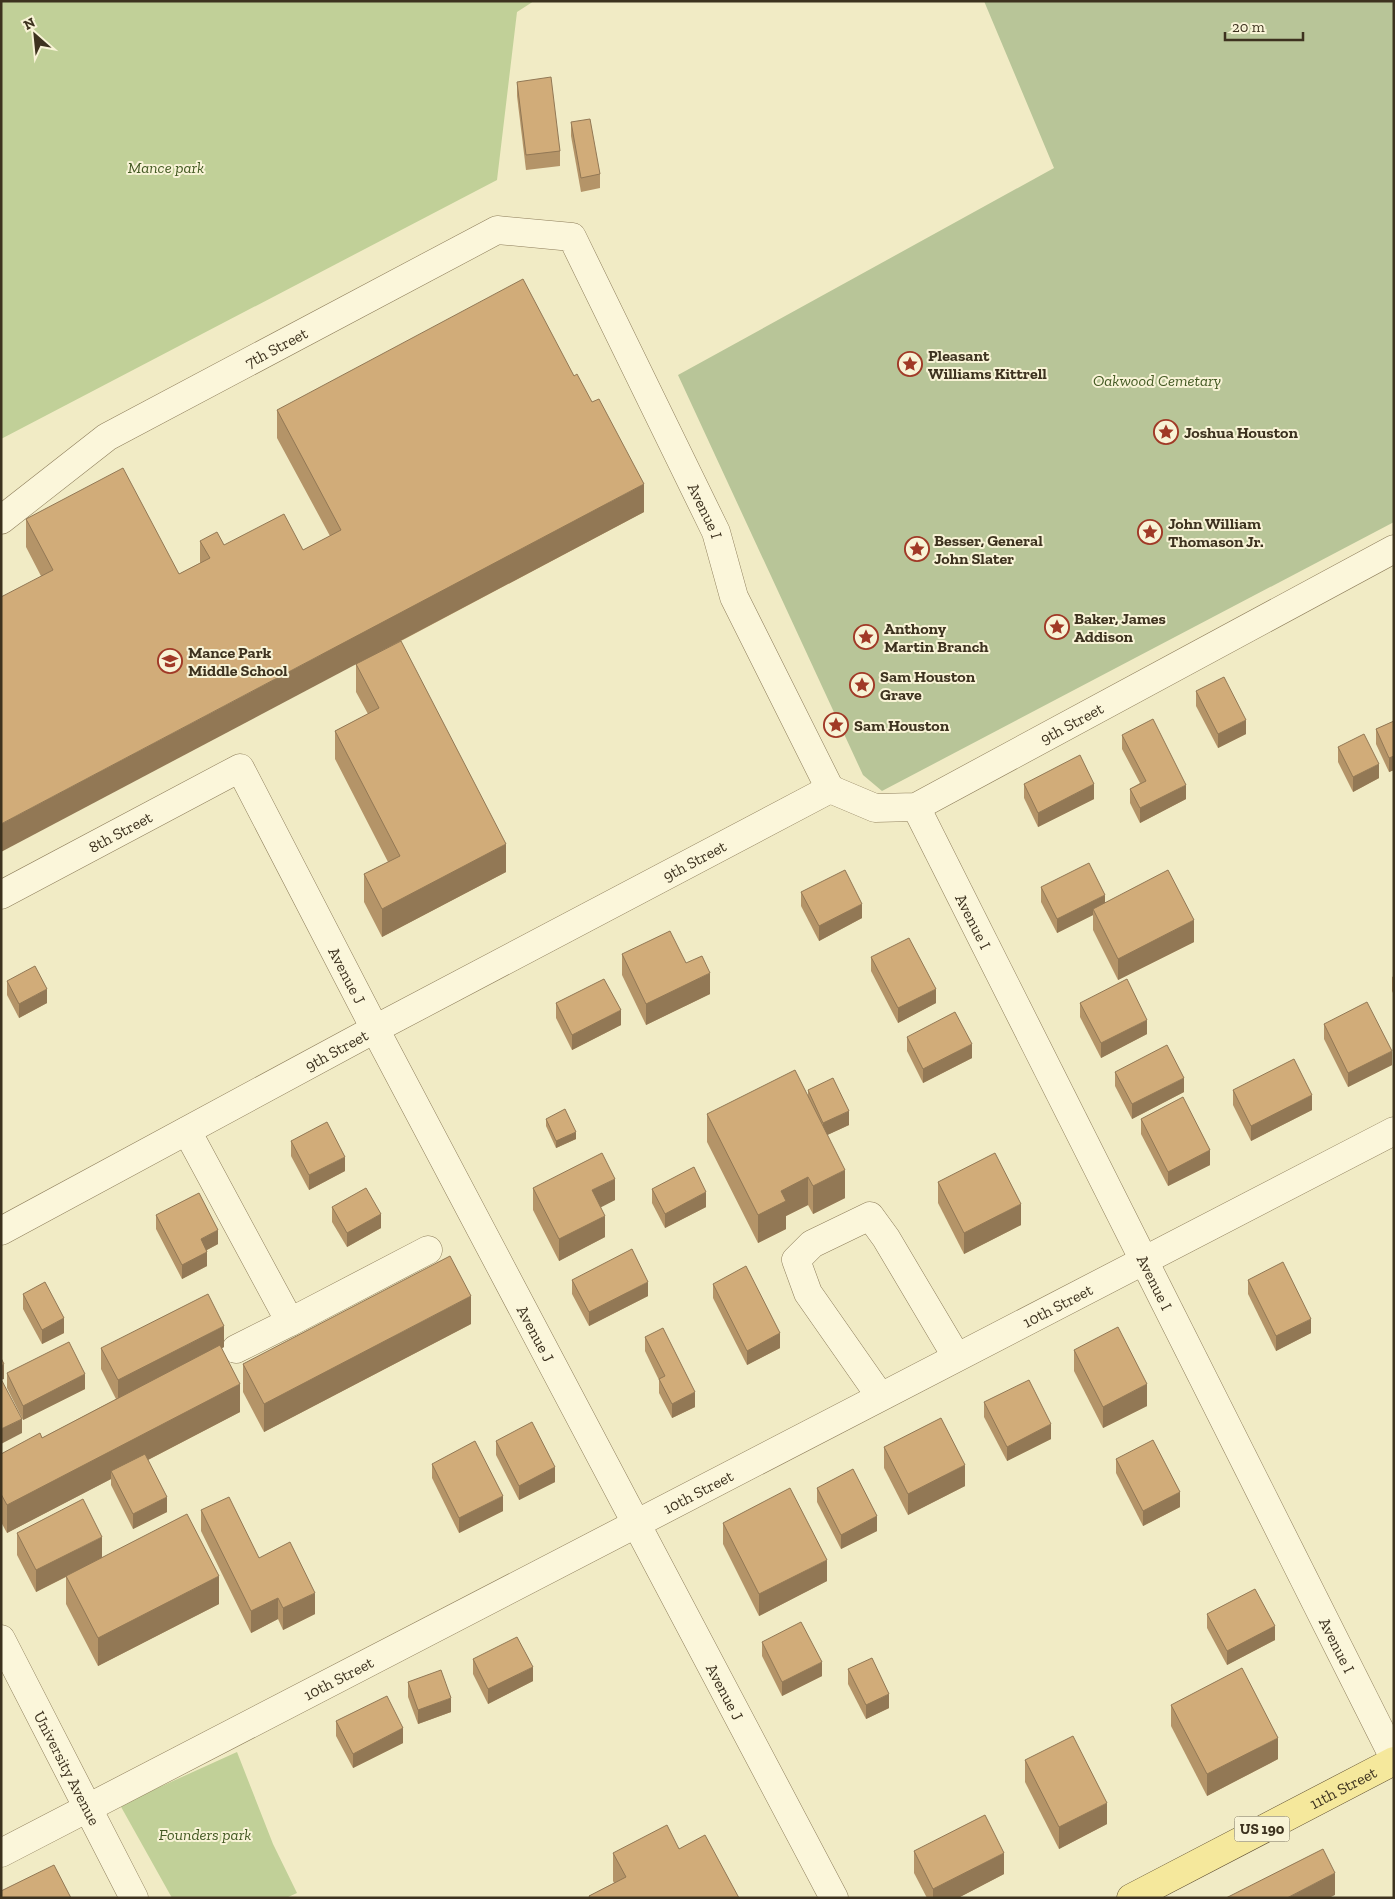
<svg xmlns="http://www.w3.org/2000/svg" width="1395" height="1899" font-family="'Zilla Slab',serif">
<style>
.green{fill:#c1d098}
.cemetery{fill:#b8c598}
.lines{fill:none;stroke-linecap:round;stroke-linejoin:round}
.minor-casing{stroke:#8d7d5a;stroke-width:29}
.major-casing{stroke:#5b4a2e;stroke-width:29}
.minor{stroke:#fbf6da;stroke-width:28}
.major{stroke:#f5e89c;stroke-width:28}
.wall{fill:#b49468}
.shaded-wall{fill:#927855}
.building{fill:#d1ac79;stroke:#927855}
.labels{text-anchor:middle;dominant-baseline:central;stroke-width:4;stroke-linejoin:round;paint-order:stroke}
.shield{fill:#f8f3d6;stroke:#756c56;stroke-width:1}
.shield-label{font-size:15px;font-weight:bold;fill:#3d321f}
.park-label{font-size:16px;font-style:italic;fill:#445a24;stroke:#f8f3d6}
.street-label{font-size:16px;fill:#3d321f;stroke:#f8f3d6}
.poi-label{font-size:16px;font-weight:bold;fill:#3d321f;stroke:#f8f3d6;text-anchor:start}
</style>
<rect width="100%" height="100%" fill="#f1ebc5"/>
<g class="green">
<polygon points="1,1 534,1 517,12 497,180 1,439"/>
<polygon points="237,1752 273,1844 297,1893 286,1898 172,1898 120,1805"/>
</g>
<polygon class="cemetery" points="984,1 1394,1 1394,522 882,791 863,775 678,375 1054,168"/>
<g class="lines">
<defs>
<g id="minor">
<path id="s1" d="M1 520 107 437 497 230 572 237 716 532 734 597 830 789"/>
<path id="s2" d="M916 807 1394 1758"/>
<path id="s3" d="M1 895 240 768 375 1029 834 1898"/>
<polyline points="187,1131 290,1322 428,1250"/>
<path id="s4" d="M1 1231 375 1029 830 789 875 808 916 807 1394 549"/>
<polyline points="236,1349 290,1322"/>
<polyline points="880,1396 808,1293 796,1260 812,1244 870,1216 886,1238 956,1356"/>
<path id="s5" d="M1 1639 134 1898"/>
<path id="s6" d="M1 1853 1394 1131"/>
</g>
<g id="major">
<path id="s7" d="M1131 1898 1394 1761"/>
</g>
</defs>
<use href="#minor" class="minor-casing"/>
<use href="#major" class="major-casing"/>
<use href="#minor" class="minor"/>
<use href="#major" class="major"/>
</g>
<g class="wall">
<polygon points="517,82 560,151 560,166 526,170 517,96"/>
<polygon points="571,122 600,174 600,188 581,192 571,136"/>
<polygon points="277,410 644,512 384,650 506,872 382,937 364,902 364,874 388,862 335,759 335,731 368,714 356,692 356,664 41,576 26,547 26,519 179,574 200,563 200,541 224,545 303,550 330,536 277,438"/>
<polygon points="1196,691 1246,734 1218,748 1196,706"/>
<polygon points="1394,721 1394,770 1389,772 1376,744 1376,729"/>
<polygon points="1122,735 1186,799 1140,823 1130,803 1130,789 1140,783 1122,749"/>
<polygon points="1338,747 1379,778 1353,792 1338,762"/>
<polygon points="1024,784 1094,799 1038,827 1024,798"/>
<polygon points="1041,887 1105,902 1194,942 1118,980 1093,930 1093,915 1057,933 1041,902"/>
<polygon points="801,892 862,918 819,941 801,906"/>
<polygon points="622,954 686,963 710,994 646,1025 622,975"/>
<polygon points="871,957 936,1003 898,1023 871,971"/>
<polygon points="1394,976 1394,995 1392,991 1392,977"/>
<polygon points="7,981 47,1003 19,1018 7,995"/>
<polygon points="556,1003 621,1025 572,1050 556,1018"/>
<polygon points="1080,1003 1147,1034 1101,1058 1080,1017"/>
<polygon points="1324,1024 1392,1065 1348,1087 1324,1039"/>
<polygon points="907,1037 972,1058 923,1083 907,1051"/>
<polygon points="1115,1072 1184,1092 1132,1119 1115,1086"/>
<polygon points="808,1090 849,1125 827,1135 845,1198 813,1214 808,1205 786,1216 786,1229 758,1243 707,1142 707,1114 808,1097"/>
<polygon points="1233,1090 1312,1110 1251,1141 1233,1105"/>
<polygon points="546,1119 576,1139 556,1148 546,1126"/>
<polygon points="1141,1119 1210,1165 1168,1186 1141,1134"/>
<polygon points="291,1141 345,1171 309,1190 291,1156"/>
<polygon points="938,1182 1021,1225 964,1254 938,1203"/>
<polygon points="533,1188 615,1200 600,1207 605,1237 559,1261 533,1210"/>
<polygon points="652,1189 706,1207 665,1228 652,1203"/>
<polygon points="332,1207 381,1228 347,1247 332,1222"/>
<polygon points="156,1215 218,1244 207,1250 207,1266 182,1279 156,1229"/>
<polygon points="572,1280 648,1296 589,1326 572,1294"/>
<polygon points="1248,1280 1311,1333 1276,1351 1248,1294"/>
<polygon points="713,1284 780,1348 747,1365 713,1298"/>
<polygon points="23,1294 64,1333 42,1344 23,1309"/>
<polygon points="471,1324 264,1432 243,1392 243,1364"/>
<polygon points="645,1337 695,1407 672,1418 659,1393 659,1380 645,1351"/>
<polygon points="224,1347 222,1348 240,1412 148,1460 167,1512 133,1529 111,1485 111,1479 7,1533 1,1522 1,1454 42,1438 116,1399 101,1369 101,1348"/>
<polygon points="1074,1350 1147,1406 1103,1428 1074,1371"/>
<polygon points="7,1373 85,1389 23,1420 7,1388"/>
<polygon points="984,1402 1051,1439 1007,1461 984,1417"/>
<polygon points="496,1441 555,1482 519,1500 496,1455"/>
<polygon points="884,1447 965,1486 908,1515 884,1468"/>
<polygon points="1116,1459 1180,1507 1143,1526 1116,1473"/>
<polygon points="432,1464 503,1511 459,1533 432,1478"/>
<polygon points="817,1488 877,1531 841,1549 817,1502"/>
<polygon points="201,1510 259,1558 315,1614 283,1630 278,1619 251,1633 201,1531"/>
<polygon points="723,1523 827,1581 759,1616 723,1544"/>
<polygon points="17,1533 102,1557 219,1604 98,1666 66,1604 66,1577 36,1592 17,1555"/>
<polygon points="1207,1614 1275,1640 1227,1665 1207,1628"/>
<polygon points="762,1642 822,1676 782,1696 762,1656"/>
<polygon points="473,1659 533,1681 488,1704 473,1674"/>
<polygon points="848,1669 889,1708 866,1719 848,1684"/>
<polygon points="408,1682 451,1712 418,1724 408,1697"/>
<polygon points="1171,1705 1278,1759 1207,1796 1171,1726"/>
<polygon points="336,1721 403,1743 353,1768 336,1736"/>
<polygon points="1025,1760 1107,1824 1059,1849 1025,1782"/>
<polygon points="914,1851 1004,1874 958,1898 927,1898 914,1873"/>
<polygon points="613,1853 739,1898 589,1898 589,1896 614,1883 613,1881"/>
</g>
<g class="shaded-wall">
<polygon points="644,484 644,512 1,852 1,824"/>
<polygon points="1246,720 1246,734 1218,748 1218,734"/>
<polygon points="1394,756 1394,770 1389,772 1389,758"/>
<polygon points="1379,764 1379,778 1353,792 1353,777"/>
<polygon points="1094,784 1094,799 1038,827 1038,813"/>
<polygon points="1186,785 1186,799 1140,823 1140,808"/>
<polygon points="506,844 506,872 382,937 382,909"/>
<polygon points="1105,895 1105,909 1093,909 1093,915 1057,933 1057,919"/>
<polygon points="862,904 862,918 819,941 819,926"/>
<polygon points="1194,920 1194,942 1118,980 1118,959"/>
<polygon points="710,973 710,994 646,1025 646,1004"/>
<polygon points="47,989 47,1003 19,1018 19,1004"/>
<polygon points="936,989 936,1003 898,1023 898,1008"/>
<polygon points="621,1010 621,1025 572,1050 572,1035"/>
<polygon points="1147,1020 1147,1034 1101,1058 1101,1043"/>
<polygon points="972,1044 972,1058 923,1083 923,1069"/>
<polygon points="1392,1051 1392,1065 1348,1087 1348,1073"/>
<polygon points="1184,1078 1184,1092 1132,1119 1132,1104"/>
<polygon points="1312,1095 1312,1110 1251,1141 1251,1126"/>
<polygon points="849,1111 849,1125 823,1137 823,1123"/>
<polygon points="576,1132 576,1139 556,1148 556,1141"/>
<polygon points="1210,1150 1210,1165 1168,1186 1168,1172"/>
<polygon points="345,1157 345,1171 309,1190 309,1175"/>
<polygon points="845,1170 845,1198 813,1214 813,1186"/>
<polygon points="808,1177 808,1205 786,1216 786,1229 758,1243 758,1215 781,1191"/>
<polygon points="615,1179 615,1200 592,1212 592,1190"/>
<polygon points="706,1192 706,1207 665,1228 665,1214"/>
<polygon points="1021,1204 1021,1225 964,1254 964,1233"/>
<polygon points="381,1214 381,1228 347,1247 347,1233"/>
<polygon points="605,1216 605,1237 559,1261 559,1239"/>
<polygon points="218,1230 218,1244 201,1253 201,1239"/>
<polygon points="207,1252 207,1266 182,1279 182,1265"/>
<polygon points="648,1282 648,1296 589,1326 589,1312"/>
<polygon points="471,1296 471,1324 264,1432 264,1404"/>
<polygon points="64,1318 64,1333 42,1344 42,1330"/>
<polygon points="1311,1319 1311,1333 1276,1351 1276,1336"/>
<polygon points="224,1326 224,1347 118,1401 118,1380"/>
<polygon points="780,1333 780,1348 747,1365 747,1351"/>
<polygon points="4,1364 4,1379 1,1380 1,1366"/>
<polygon points="85,1374 85,1389 23,1420 23,1406"/>
<polygon points="240,1384 240,1412 115,1477 111,1471 111,1479 7,1533 7,1505"/>
<polygon points="1147,1384 1147,1406 1103,1428 1103,1407"/>
<polygon points="695,1392 695,1407 672,1418 672,1404"/>
<polygon points="22,1419 22,1433 1,1444 1,1429"/>
<polygon points="1051,1424 1051,1439 1007,1461 1007,1447"/>
<polygon points="965,1465 965,1486 908,1515 908,1494"/>
<polygon points="555,1467 555,1482 519,1500 519,1486"/>
<polygon points="1180,1492 1180,1507 1143,1526 1143,1511"/>
<polygon points="503,1496 503,1511 459,1533 459,1518"/>
<polygon points="167,1497 167,1512 133,1529 133,1514"/>
<polygon points="877,1516 877,1531 841,1549 841,1535"/>
<polygon points="102,1537 102,1558 36,1592 36,1570"/>
<polygon points="827,1560 827,1581 759,1616 759,1594"/>
<polygon points="219,1576 219,1604 98,1666 98,1638"/>
<polygon points="315,1593 315,1614 283,1630 283,1608"/>
<polygon points="278,1598 278,1619 251,1633 251,1611"/>
<polygon points="1275,1626 1275,1640 1227,1665 1227,1651"/>
<polygon points="822,1662 822,1676 782,1696 782,1682"/>
<polygon points="533,1667 533,1681 488,1704 488,1689"/>
<polygon points="889,1694 889,1708 866,1719 866,1705"/>
<polygon points="451,1698 451,1712 418,1724 418,1710"/>
<polygon points="403,1728 403,1743 353,1768 353,1754"/>
<polygon points="1278,1738 1278,1759 1207,1796 1207,1774"/>
<polygon points="1107,1803 1107,1824 1059,1849 1059,1827"/>
<polygon points="1004,1853 1004,1874 958,1898 933,1898 933,1889"/>
<polygon points="1335,1873 1335,1895 1329,1898 1287,1898"/>
</g>
<g class="building">
<polygon points="551,77 560,151 526,155 517,82"/>
<polygon points="590,119 600,174 581,178 571,122"/>
<polygon points="523,279 574,376 577,374 592,402 599,399 644,484 1,824 1,597 53,570 26,519 123,468 179,574 210,558 200,541 217,532 224,545 284,514 303,550 341,530 277,410"/>
<polygon points="401,641 506,844 382,909 364,874 400,856 335,731 379,708 356,664"/>
<polygon points="1224,677 1246,720 1218,734 1196,691"/>
<polygon points="1153,719 1186,785 1140,808 1130,789 1146,781 1122,735"/>
<polygon points="1394,721 1394,756 1389,758 1376,729"/>
<polygon points="1364,734 1379,764 1353,777 1338,747"/>
<polygon points="1080,755 1094,784 1038,813 1024,784"/>
<polygon points="1089,863 1105,895 1057,919 1041,887"/>
<polygon points="845,870 862,904 819,926 801,892"/>
<polygon points="1168,870 1194,920 1118,959 1093,909"/>
<polygon points="670,931 686,963 702,956 710,973 646,1004 622,954"/>
<polygon points="909,938 936,989 898,1008 871,957"/>
<polygon points="35,966 47,989 19,1004 7,981"/>
<polygon points="604,979 621,1010 572,1035 556,1003"/>
<polygon points="1127,979 1147,1020 1101,1043 1080,1003"/>
<polygon points="1367,1002 1392,1051 1348,1073 1324,1024"/>
<polygon points="955,1012 972,1044 923,1069 907,1037"/>
<polygon points="1167,1045 1184,1078 1132,1104 1115,1072"/>
<polygon points="1294,1059 1312,1095 1251,1126 1233,1090"/>
<polygon points="795,1070 845,1170 813,1186 808,1177 781,1191 786,1201 758,1215 707,1114"/>
<polygon points="833,1078 849,1111 823,1123 808,1090"/>
<polygon points="1183,1097 1210,1150 1168,1172 1141,1119"/>
<polygon points="565,1109 576,1132 556,1141 546,1119"/>
<polygon points="327,1122 345,1157 309,1175 291,1141"/>
<polygon points="602,1153 615,1179 592,1190 605,1216 559,1239 533,1188"/>
<polygon points="995,1153 1021,1204 964,1233 938,1182"/>
<polygon points="694,1167 706,1192 665,1214 652,1189"/>
<polygon points="366,1188 381,1214 347,1233 332,1207"/>
<polygon points="199,1193 218,1230 201,1239 207,1252 182,1265 156,1215"/>
<polygon points="632,1249 648,1282 589,1312 572,1280"/>
<polygon points="450,1256 471,1296 264,1404 243,1364"/>
<polygon points="1283,1262 1311,1319 1276,1336 1248,1280"/>
<polygon points="746,1266 780,1333 747,1351 713,1284"/>
<polygon points="45,1282 64,1318 42,1330 23,1294"/>
<polygon points="208,1294 224,1326 118,1380 101,1348"/>
<polygon points="1118,1327 1147,1384 1103,1407 1074,1350"/>
<polygon points="663,1328 695,1392 672,1404 659,1379 665,1376 645,1337"/>
<polygon points="69,1342 85,1374 23,1406 7,1373"/>
<polygon points="220,1345 240,1384 7,1505 1,1494 1,1454 40,1433 42,1438"/>
<polygon points="1,1358 4,1364 1,1366"/>
<polygon points="1,1379 22,1419 1,1429"/>
<polygon points="1029,1380 1051,1424 1007,1447 984,1402"/>
<polygon points="941,1418 965,1465 908,1494 884,1447"/>
<polygon points="532,1422 555,1467 519,1486 496,1441"/>
<polygon points="1153,1440 1180,1492 1143,1511 1116,1459"/>
<polygon points="475,1441 503,1496 459,1518 432,1464"/>
<polygon points="145,1454 167,1497 133,1514 111,1471"/>
<polygon points="853,1469 877,1516 841,1535 817,1488"/>
<polygon points="790,1488 827,1560 759,1594 723,1523"/>
<polygon points="229,1497 259,1558 290,1542 315,1593 283,1608 278,1598 251,1611 201,1510"/>
<polygon points="83,1499 102,1537 36,1570 17,1533"/>
<polygon points="187,1514 219,1576 98,1638 66,1576"/>
<polygon points="1255,1589 1275,1626 1227,1651 1207,1614"/>
<polygon points="801,1622 822,1662 782,1682 762,1642"/>
<polygon points="517,1637 533,1667 488,1689 473,1659"/>
<polygon points="872,1658 889,1694 866,1705 848,1669"/>
<polygon points="1242,1668 1278,1738 1207,1774 1171,1705"/>
<polygon points="441,1670 451,1698 418,1710 408,1682"/>
<polygon points="387,1696 403,1728 353,1754 336,1721"/>
<polygon points="1073,1736 1107,1803 1059,1827 1025,1760"/>
<polygon points="985,1815 1004,1853 933,1889 914,1851"/>
<polygon points="667,1825 679,1849 705,1835 739,1898 590,1898 589,1896 626,1877 613,1853"/>
<polygon points="1323,1849 1335,1873 1287,1898 1226,1898"/>
<polygon points="54,1865 71,1898 1,1898 1,1891"/>
</g>
<defs>
<symbol id="sight-ring" viewBox="-11 -11 22 22"><circle r="9.5" fill="#f8f3d6" stroke="#a03926" stroke-width="1.5"/><path d="M0-6L1.8-2.2L6-1.7L2.9 1.2L3.7 5.4L0 3.3L-3.7 5.4L-2.9 1.2L-6-1.7L-1.8-2.2Z" fill="#a03926"/></symbol>
<symbol id="school-ring" viewBox="-11 -11 22 22"><circle r="9.5" fill="#f8f3d6" stroke="#a03926" stroke-width="1.5"/><path d="M0-5L7-2L0 1L-7-2ZM-4 1L0 2.5L4 1V4Q0 6-4 4Z" fill="#a03926"/></symbol>
</defs>
<g fill-rule="evenodd">
<use href="#sight-ring" x="896" y="350" width="28" height="28"/>
<use href="#sight-ring" x="1152" y="418" width="28" height="28"/>
<use href="#sight-ring" x="1136" y="518" width="28" height="28"/>
<use href="#sight-ring" x="903" y="535" width="28" height="28"/>
<use href="#sight-ring" x="1043" y="613" width="28" height="28"/>
<use href="#sight-ring" x="852" y="623" width="28" height="28"/>
<use href="#school-ring" x="156" y="647" width="28" height="28"/>
<use href="#sight-ring" x="848" y="671" width="28" height="28"/>
<use href="#sight-ring" x="822" y="711" width="28" height="28"/>
</g>
<g class="labels">
<rect class="shield" x="1234.5" y="1816.5" width="55" height="25" rx="4"/>
<g class="shield-label">
<text x="1262" y="1829">US 190</text>
</g>
<g class="park-label">
<text x="166" y="167">Mance park</text>
<text x="1157" y="380">Oakwood Cemetary</text>
<text x="205" y="1834">Founders park</text>
</g>
<g class="street-label">
<text stroke="none"><textPath href="#s1" startOffset="326">7th Street</textPath></text>
<text stroke="none"><textPath href="#s1" startOffset="956">Avenue I</textPath></text>
<text stroke="none"><textPath href="#s4" startOffset="1206">9th Street</textPath></text>
<text stroke="none"><textPath href="#s3" startOffset="135">8th Street</textPath></text>
<text stroke="none"><textPath href="#s4" startOffset="786">9th Street</textPath></text>
<text stroke="none"><textPath href="#s2" startOffset="128">Avenue I</textPath></text>
<text stroke="none"><textPath href="#s3" startOffset="504">Avenue J</textPath></text>
<text stroke="none"><textPath href="#s4" startOffset="381">9th Street</textPath></text>
<text stroke="none"><textPath href="#s2" startOffset="532">Avenue I</textPath></text>
<text stroke="none"><textPath href="#s6" startOffset="1190">10th Street</textPath></text>
<text stroke="none"><textPath href="#s3" startOffset="909">Avenue J</textPath></text>
<text stroke="none"><textPath href="#s6" startOffset="785">10th Street</textPath></text>
<text stroke="none"><textPath href="#s2" startOffset="938">Avenue I</textPath></text>
<text stroke="none"><textPath href="#s6" startOffset="380">10th Street</textPath></text>
<text stroke="none"><textPath href="#s3" startOffset="1314">Avenue J</textPath></text>
<text stroke="none"><textPath href="#s5" startOffset="145">University Avenue</textPath></text>
<text stroke="none"><textPath href="#s7" startOffset="239">11th Street</textPath></text>
</g>
<g class="poi-label">
<text x="928" y="355">Pleasant<tspan x="928" dy="18">Williams Kittrell</tspan></text>
<text x="1184" y="432">Joshua Houston</text>
<text x="1168" y="523">John William<tspan x="1168" dy="18">Thomason Jr.</tspan></text>
<text x="934" y="540">Besser, General<tspan x="934" dy="18">John Slater</tspan></text>
<text x="1074" y="618">Baker, James<tspan x="1074" dy="18">Addison</tspan></text>
<text x="884" y="628">Anthony<tspan x="884" dy="18">Martin Branch</tspan></text>
<text x="188" y="652">Mance Park<tspan x="188" dy="18">Middle School</tspan></text>
<text x="880" y="676">Sam Houston<tspan x="880" dy="18">Grave</tspan></text>
<text x="854" y="725">Sam Houston</text>
</g>
</g>
<rect width="1395" height="1899" fill="none" stroke="#3d321f" stroke-width="5"/>
<g transform="translate(35 35) rotate(333)" stroke="#f8f3d6" stroke-width="4" paint-order="stroke">
<path d="M0-4L9 19L0 12L-9 19Z" fill="#3d321f"/>
<text y="-8" font-size="14" font-weight="bold" text-anchor="middle" fill="#3d321f">N</text>
</g>
<path d="M1225 32v8h78v-8" fill="none" stroke="#3d321f" stroke-width="2.5"/>
<text x="1232" y="32" font-size="15" fill="#3d321f" stroke="#f8f3d6" stroke-width="4" paint-order="stroke">20 m</text>
</svg>
